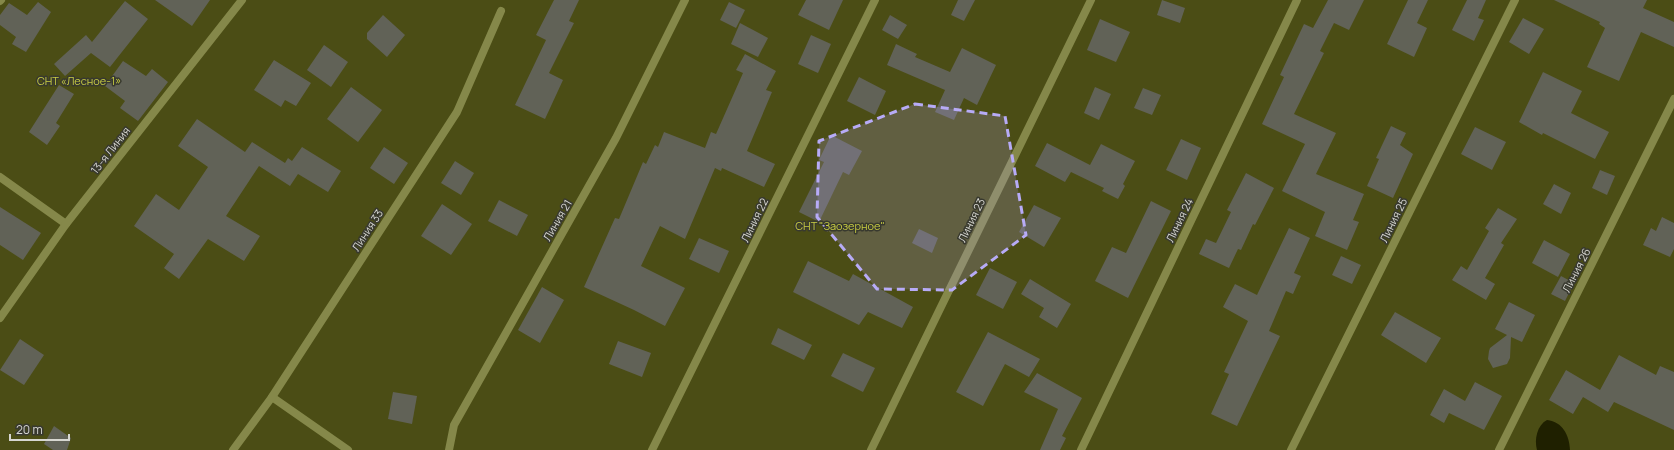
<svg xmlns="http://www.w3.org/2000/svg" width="1674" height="450" font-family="Manrope,sans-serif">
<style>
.green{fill:#4b4d15}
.water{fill:#1f2000}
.building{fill:#616257}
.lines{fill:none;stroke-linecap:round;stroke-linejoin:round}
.street{stroke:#85884a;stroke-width:8}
.marked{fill:#b7abf7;fill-opacity:0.2;stroke:#b7abf7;stroke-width:3;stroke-dasharray:8 5;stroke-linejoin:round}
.labels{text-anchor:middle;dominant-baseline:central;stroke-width:3;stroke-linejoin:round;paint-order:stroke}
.park-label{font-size:11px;fill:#cace42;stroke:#38392f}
.street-label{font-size:11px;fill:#d7d7d1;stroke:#38392f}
</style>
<rect width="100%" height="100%" fill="#38392f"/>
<rect class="green" x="0" y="0" width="1674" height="450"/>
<path class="water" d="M1547 420C1563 422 1569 435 1570 450H1537C1534 440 1537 425 1547 420Z"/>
<g class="building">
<polygon points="155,0 210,0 192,26"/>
<polygon points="554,0 579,0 569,21 574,23 549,73 563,80 545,119 515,105 546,40 536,35"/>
<polygon points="806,0 843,0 829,30 798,15"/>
<polygon points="958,0 975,0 964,21 951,15"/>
<polygon points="1162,0 1185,8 1180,23 1157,15"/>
<polygon points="1328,0 1364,0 1349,30 1334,23 1320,51 1324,53 1294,114 1336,133 1316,174 1364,194 1353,220 1359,222 1347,250 1315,236 1325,212 1282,191 1305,144 1262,124 1284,77 1280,75 1304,24 1313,28"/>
<polygon points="1408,0 1428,0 1417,23 1427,28 1414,57 1387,44"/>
<polygon points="1467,0 1486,0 1478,18 1484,20 1474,41 1452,30"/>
<polygon points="1554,0 1647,0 1643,8 1674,22 1674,47 1641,32 1619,81 1587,67 1605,28 1599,24 1600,22"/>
<polygon points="125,1 148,19 110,67 91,53 65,76 54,64 86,35 92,42"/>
<polygon points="38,2 51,12 26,52 12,44 16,37 0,25 0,15 9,3 27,15"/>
<polygon points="729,2 745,10 736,28 720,20"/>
<polygon points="383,15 405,35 387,57 367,39 367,33"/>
<polygon points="890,15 907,25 898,39 882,30"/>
<polygon points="1523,18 1544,29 1529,54 1509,42"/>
<polygon points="1100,19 1130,32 1116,62 1087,50"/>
<polygon points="740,23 768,38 758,57 731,44"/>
<polygon points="811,35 831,44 818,73 798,64"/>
<polygon points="896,44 917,54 915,57 950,72 962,48 996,65 977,105 964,98 954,120 935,112 945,90 887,65"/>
<polygon points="324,45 348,62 331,87 307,70"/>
<polygon points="745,54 776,71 766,90 772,92 747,151 775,164 764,187 722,168 721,171 715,168 685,239 660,226 641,266 685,288 665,326 634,310 584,287 615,218 619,219 643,162 646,164 655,145 658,147 664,132 705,148 711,132 716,134 743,73 736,70"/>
<polygon points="274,60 311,83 296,106 285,100 281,107 254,90"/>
<polygon points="123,61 146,76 152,69 168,82 138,121 120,108 125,101 105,86"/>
<polygon points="1543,72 1582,91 1571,113 1609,132 1595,159 1543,133 1542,135 1519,122"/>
<polygon points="859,77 886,91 875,115 847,101"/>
<polygon points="59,85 74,94 56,123 60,126 47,145 29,132"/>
<polygon points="351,87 382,110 358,142 327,119"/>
<polygon points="1095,87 1111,94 1099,120 1084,113"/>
<polygon points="1143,88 1161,95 1152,115 1134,108"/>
<polygon points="197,119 245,152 252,142 285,163 288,158 292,161 302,147 341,171 328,192 298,174 290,186 259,166 226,216 260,236 244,261 208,239 179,279 164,268 174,254 134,226 156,194 179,210 208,167 178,146"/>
<polygon points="1391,126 1406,133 1400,145 1413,154 1393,198 1367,186 1379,159 1376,158"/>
<polygon points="1475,127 1506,142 1492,170 1461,154"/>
<polygon points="831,135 862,151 849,175 843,172 819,222 799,212 824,162 819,160"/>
<polygon points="1181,139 1201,148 1187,180 1166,170"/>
<polygon points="1047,143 1090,165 1101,144 1135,161 1123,184 1125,186 1118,199 1102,191 1104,188 1071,172 1065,182 1035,166"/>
<polygon points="384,147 408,163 394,184 370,168"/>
<polygon points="455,161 474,173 461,195 441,183"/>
<polygon points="1600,170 1615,176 1607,195 1592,188"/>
<polygon points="1246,173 1274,188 1255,225 1253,224 1241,250 1238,249 1229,268 1199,254 1206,239 1216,243 1231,212 1227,210"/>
<polygon points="1554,184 1571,193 1561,214 1543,204"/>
<polygon points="499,200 528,215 517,236 488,221"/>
<polygon points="1151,201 1171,211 1128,298 1095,281 1112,247 1126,253"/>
<polygon points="442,204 472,224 451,255 421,236"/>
<polygon points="1034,205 1061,218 1044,247 1019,232"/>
<polygon points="0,207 41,233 23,260 0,245"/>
<polygon points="1498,208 1517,219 1501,243 1504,245 1485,278 1495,284 1486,300 1452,280 1461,266 1467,270 1489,231 1485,228"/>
<polygon points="1662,217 1674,223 1674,249 1670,257 1643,245 1651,228 1656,231"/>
<polygon points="1289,228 1310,238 1294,273 1301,276 1293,294 1286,291 1269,331 1280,336 1237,426 1211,414 1229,374 1224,372 1248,321 1223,307 1235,284 1257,295"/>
<polygon points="919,229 938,238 932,253 912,243"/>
<polygon points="699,238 729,251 719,273 689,259"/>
<polygon points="1544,240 1570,254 1558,277 1532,263"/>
<polygon points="1341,256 1361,265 1352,284 1332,275"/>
<polygon points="808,261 849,281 853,274 913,307 902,328 868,312 859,325 793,292"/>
<polygon points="990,268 1017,282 1003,309 976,295"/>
<polygon points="1561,276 1574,283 1565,301 1551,294"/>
<polygon points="1030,279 1071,304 1057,328 1039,317 1044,308 1021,294"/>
<polygon points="542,287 564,300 540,343 518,330"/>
<polygon points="1509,302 1535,315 1522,342 1511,337 1510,358 1507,364 1493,368 1488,359 1489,351 1490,348 1507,335 1495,329"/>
<polygon points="1395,312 1441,338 1426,363 1381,335"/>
<polygon points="778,328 812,345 804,360 771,344"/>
<polygon points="988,332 1040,359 1029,377 1005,364 983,406 956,392"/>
<polygon points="20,339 44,355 24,385 0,370"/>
<polygon points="618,341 651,353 642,377 609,364"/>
<polygon points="843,353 875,368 863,392 831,376"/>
<polygon points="1619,355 1656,375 1660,366 1674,372 1674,430 1614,402 1608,412 1583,397 1573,414 1549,400 1566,370 1600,390"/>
<polygon points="1037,373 1082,398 1062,436 1066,438 1060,450 1040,450 1058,409 1024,392"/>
<polygon points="1475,382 1502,396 1484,430 1449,413 1444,423 1430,415 1444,389 1465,401"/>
<polygon points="393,392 417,396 412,424 388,419"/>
<polygon points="54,426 71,438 67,450 53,450 44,444"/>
</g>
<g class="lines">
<g class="street">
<polyline points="0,1 1,0"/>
<polyline points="0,177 66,224"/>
<polyline points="0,318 66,224 242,0"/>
<polyline points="272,397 348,450"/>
<polyline points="233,450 272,397 457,112 501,11"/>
<polyline points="449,450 454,425 616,138 685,0"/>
<polyline points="652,450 875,0"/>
<polyline points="871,450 1091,0"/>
<polyline points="1081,450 1297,0"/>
<polyline points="1291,450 1515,0"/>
<polyline points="1499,450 1674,99"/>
</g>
</g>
<path class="marked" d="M915 104 1005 116 1026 235 952 290 877 289 817 217 819 141Z"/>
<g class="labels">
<g class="park-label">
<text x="79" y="80">СНТ «Лесное-1»</text>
<text x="840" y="225">СНТ "Заозерное"</text>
</g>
<g class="street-label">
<text transform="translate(110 150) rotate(-52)">13-я Линия</text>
<text transform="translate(557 220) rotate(-60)">Линия 21</text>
<text transform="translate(754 220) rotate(-64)">Линия 22</text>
<text transform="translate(971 220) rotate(-64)">Линия 23</text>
<text transform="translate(1179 220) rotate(-64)">Линия 24</text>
<text transform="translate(1393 220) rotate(-64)">Линия 25</text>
<text transform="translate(367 230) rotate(-57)">Линия 33</text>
<text transform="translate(1576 270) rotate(-63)">Линия 26</text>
</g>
</g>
<path d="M10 434v6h59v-6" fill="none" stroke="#d7d7d1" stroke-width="2"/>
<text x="16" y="434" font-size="12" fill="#d7d7d1" stroke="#38392f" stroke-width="3" paint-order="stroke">20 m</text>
</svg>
